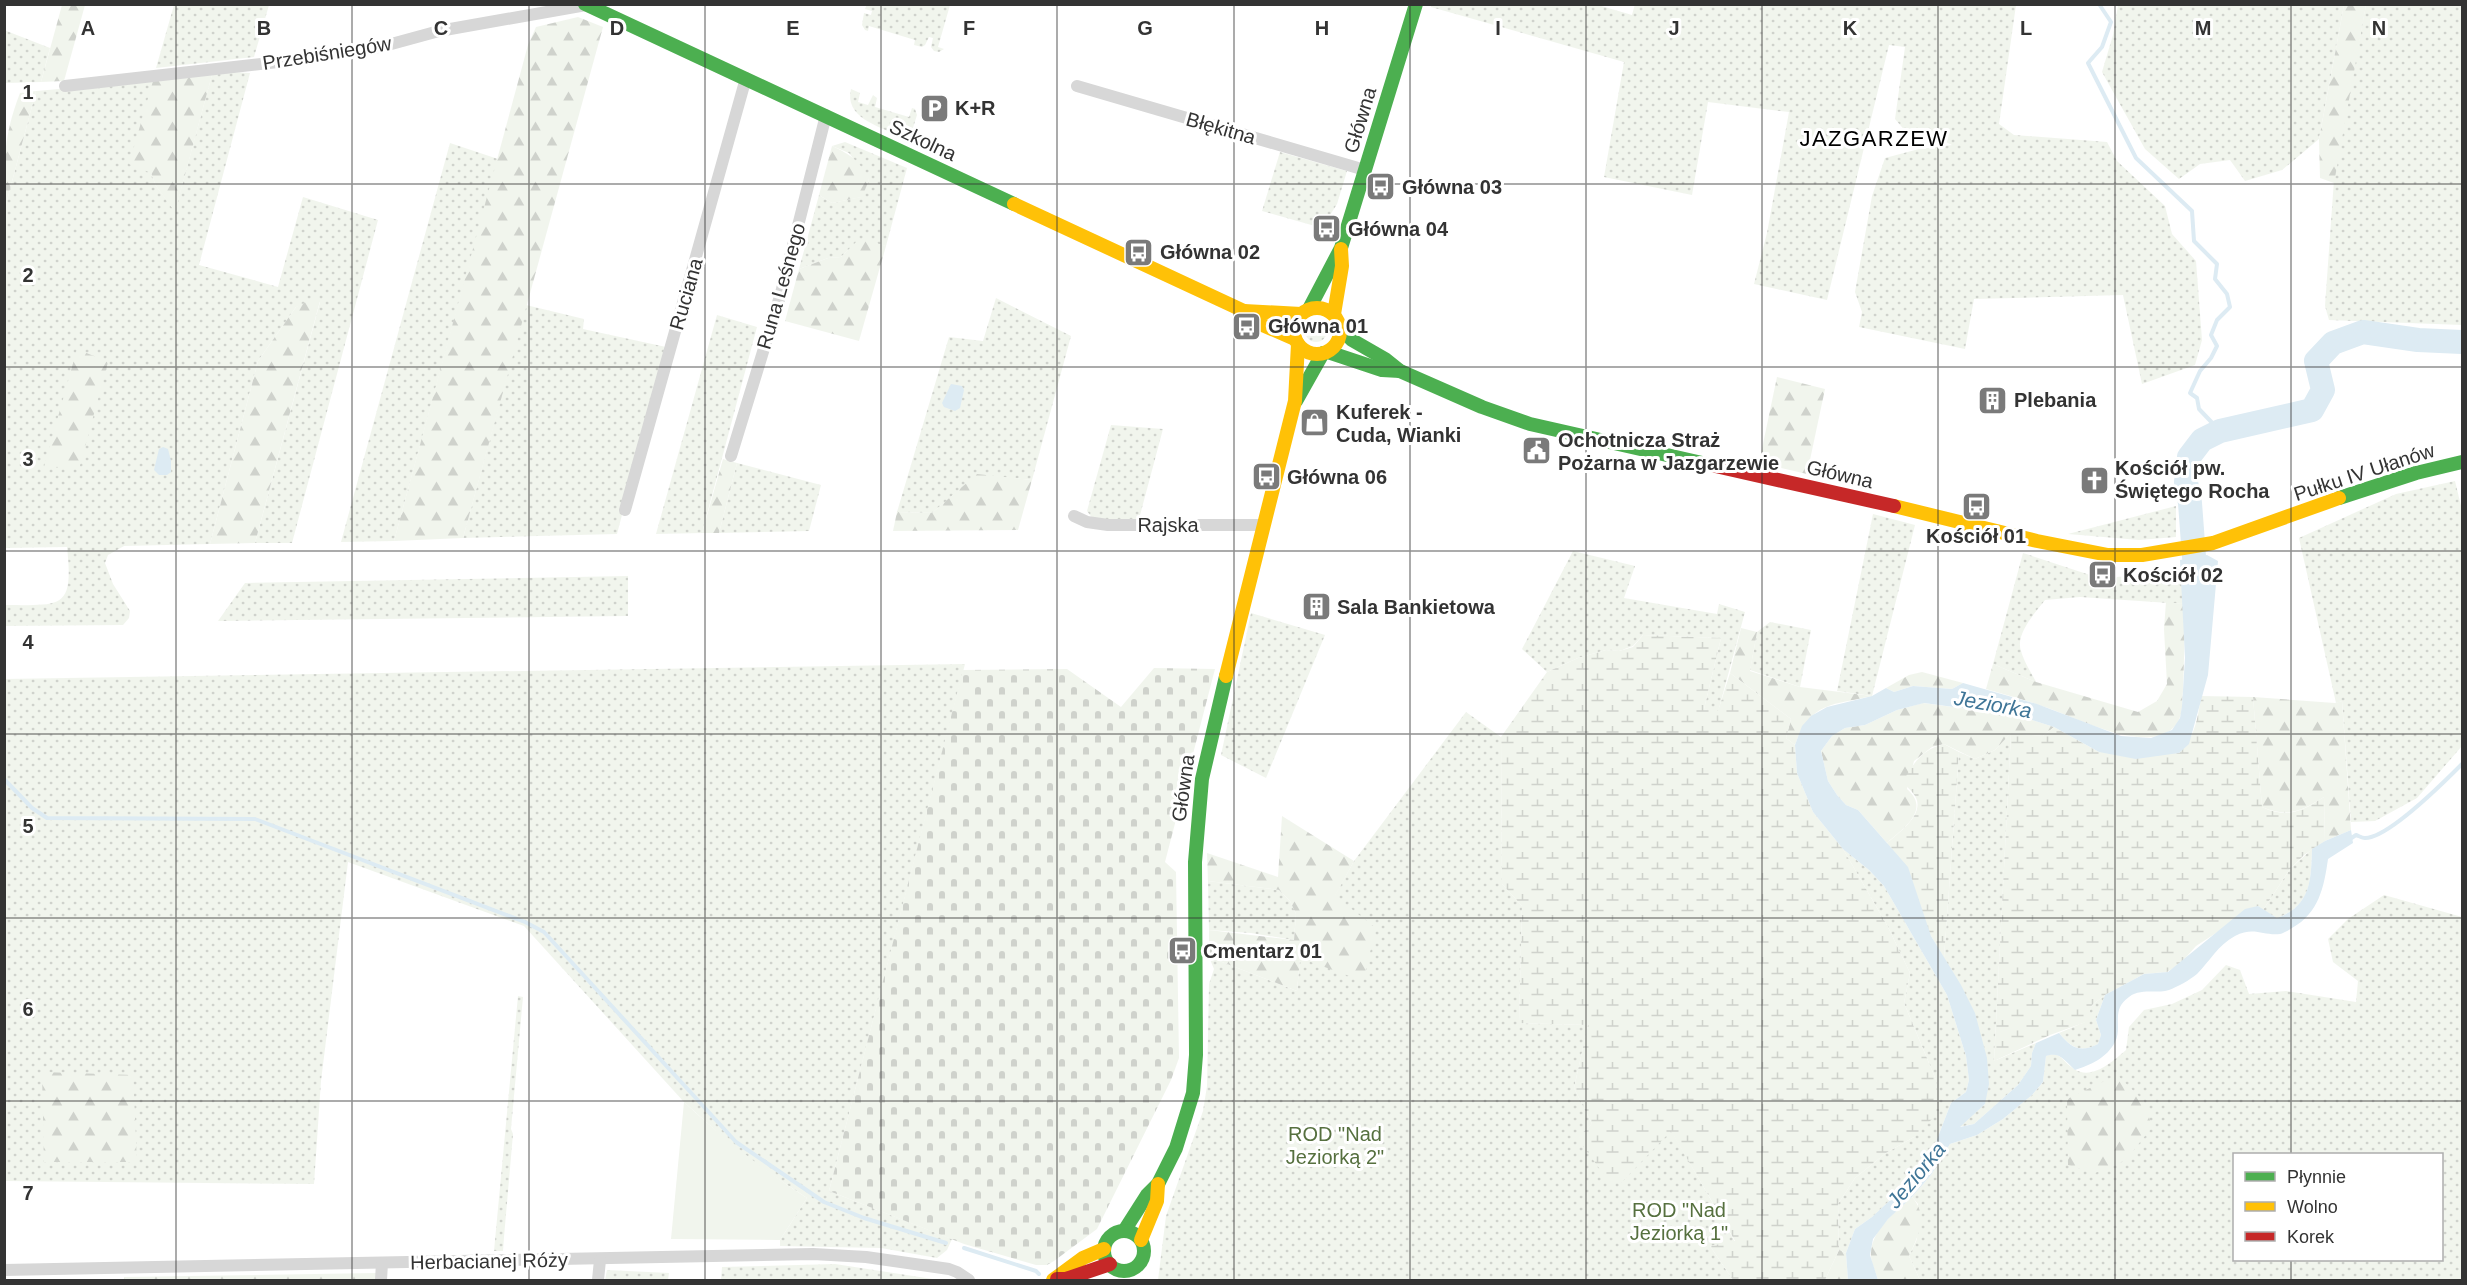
<svg xmlns="http://www.w3.org/2000/svg" width="2467" height="1285" font-family="Helvetica,sans-serif">
<style>
.grass{fill:url(#grass-dots);fill-rule:evenodd}
.forest{fill:url(#forest-firs)}
.wetland{fill:url(#wetland-marsh)}
.cemetery{fill:url(#cemetery-stones)}
.park{fill:#f1f5ed}
.water{fill:#ddebf3}
.lines{fill:none;stroke-linecap:round;stroke-linejoin:round}
.stream{stroke:#ddebf3;stroke-width:4}
.river{stroke:#ddebf3;stroke-width:24}
.street{stroke:#d7d7d7;stroke-width:12}
.fast{stroke:#4caf50;stroke-width:14}
.slow{stroke:#ffc107;stroke-width:14}
.jam{stroke:#c62828;stroke-width:14}
.grid{fill:none;stroke:#333;stroke-width:1.5;stroke-opacity:0.55}
.labels{text-anchor:middle;dominant-baseline:central;stroke-width:6;stroke-linejoin:round;paint-order:stroke}
.street-label{font-size:20px;fill:#333;stroke:#fff}
.poi-label{font-size:20px;font-weight:bold;fill:#333;stroke:#fff;text-anchor:start}
.park-label{font-size:20px;fill:#56703f;stroke:#fff}
.water-label{font-size:21px;font-style:italic;fill:#3f7597;stroke:#fff}
.quarter-label{font-size:22px;letter-spacing:1.5px;fill:#000;stroke:#fff}
.grid-label{font-size:20px;text-anchor:middle;font-weight:bold;fill:#333;stroke:#fff;stroke-width:6;stroke-linejoin:round;paint-order:stroke}
</style>
<defs>
<pattern id="grass-dots" width="8" height="8" patternUnits="userSpaceOnUse" patternTransform="scale(1.5)"><rect width="8" height="8" fill="#f1f5ed"/><path d="M2 2h.1M6 6h.1" fill="none" stroke="#cfd2cc" stroke-width="1.8" stroke-linecap="round"/></pattern>
<pattern id="forest-firs" width="22" height="20" patternUnits="userSpaceOnUse" patternTransform="scale(1.5)"><rect width="22" height="20" fill="#f1f5ed"/><path d="M5 1l3.5 6h-7zM16 11l3.5 6h-7z" fill="#cfd2cc"/></pattern>
<pattern id="wetland-marsh" width="20" height="14" patternUnits="userSpaceOnUse" patternTransform="scale(1.5)"><rect width="20" height="14" fill="#f1f5ed"/><path d="M1 5h8M5 5V1M11 12h8M15 12V8" fill="none" stroke="#cfd2cc"/></pattern>
<pattern id="cemetery-stones" width="16" height="16" patternUnits="userSpaceOnUse" patternTransform="scale(1.5)"><rect width="16" height="16" fill="#f1f5ed"/><path d="M2 7V4a2 2 0 0 1 4 0v3zM10 15v-3a2 2 0 0 1 4 0v3z" fill="#cfd2cc"/></pattern>
</defs>
<rect width="100%" height="100%" fill="#fff"/>
<g class="grass">
<polygon points="867,4 950,5 938,47 944,49 939,52 934,51 931,47 933,38 929,37 925,45 922,47 914,45 915,40 869,26 868,31 865,30 862,25 864,13 871,15 872,11 865,9"/>
<polygon points="174,5 269,5 254,57 156,68"/>
<polygon points="1431,5 1598,5 1632,15 1635,4 2016,5 1999,124 2014,135 2107,142 2117,161 2165,206 2172,234 2196,261 2202,340 2195,365 2142,384 2123,295 1974,299 1965,349 1859,327 1862,312 1855,292 1872,196 1885,158 1919,149 1952,145 1935,137 1907,133 1895,119 1905,47 1889,45 1827,300 1754,284 1767,233 1789,112 1708,102 1692,195 1604,177 1624,62 1431,7"/>
<polygon points="2118,5 2344,5 2319,139 2282,170 2245,181 2230,160 2200,164 2179,179 2145,149 2102,72 2113,35"/>
<polygon points="2366,5 2462,5 2462,325 2329,320 2325,306 2335,166"/>
<polygon points="4,30 50,48 41,82 5,83"/>
<path d="M213 71 250 73 199 265 278 287 303 197 378 220 292 543H255L320 302 296 307 258 361 210 544 124 546 108 555 105 563 113 584 130 611 129 618 123 625 5 626 4 605C61 605 74 611 67 547L5 548V208L36 91 153 81 151 173 156 186 175 211Z"/>
<path d="M851 89 860 93 858 102 868 105 873 95 877 98 875 107 909 117 912 108 915 109 917 115 911 134 906 131 897 135C878 126 844 117 851 89Z"/>
<path d="M845 142 907 168 886 246C861 239 859 239 841 257L828 258 799 269 819 195 832 203 861 197 869 180 849 153 832 146Z"/>
<polygon points="450,143 498,159 394,541 341,542"/>
<polygon points="1280,152 1347,171 1337,204 1322,228 1262,211"/>
<polygon points="996,298 1071,336 1032,480 977,475 932,513 897,512 949,337 983,341"/>
<polygon points="526,305 584,319 583,329 666,347 617,534 463,538"/>
<polygon points="717,315 757,327 702,533 656,534"/>
<circle cx="1316" cy="331" r="11"/>
<polygon points="1111,425 1163,429 1139,519 1093,519 1087,511"/>
<polygon points="737,463 821,485 809,531 719,533"/>
<polygon points="2455,481 2462,510 2462,746 2417,798 2375,821 2351,822 2342,701 2336,703 2299,538 2396,494"/>
<polygon points="2176,506 2176,537 2139,540 2068,534"/>
<polygon points="1873,514 1915,525 1872,696 1837,691"/>
<polygon points="1573,551 1635,566 1624,598 1717,614 1719,604 1745,612 1718,712 1704,709 1721,638 1643,635 1633,646 1619,651 1606,650 1578,658 1547,672 1522,649"/>
<path d="M2023 553 2096 577 2108 578 2180 570 2184 604 2080 597 2045 600C2035 613 2015 634 2021 651 2024 662 2031 672 2036 682L1993 664Z"/>
<polygon points="628,576 628,616 218,621 245,583"/>
<polygon points="1251,613 1325,635 1266,778 1221,755"/>
<polygon points="1770,622 1811,630 1800,687 1750,670 1757,632"/>
<polygon points="965,664 829,1191 952,1239 947,1250 937,1258 881,1248 780,1246 780,1240 807,1198 769,1173 735,1148 684,1102 524,926 348,862 321,1081 314,1184 5,1181 4,679"/>
<polygon points="1466,712 1501,737 1502,884 1522,906 1519,1023 1588,1025 1574,1088 1592,1124 1578,1139 1671,1130 1735,1242 1710,1246 1733,1280 1158,1280 1166,1216 1203,1111 1207,1086 1209,984 1214,969 1209,957 1297,991 1300,958 1354,861"/>
<polygon points="2011,733 1994,1061 2036,1043 2032,1053 2031,1066 2018,1085 1974,1124 1958,1127 1985,1104 1944,958 1959,752 1975,759 1995,750"/>
<polygon points="1843,849 1869,870 1884,886 1947,995 1966,1056 1969,1080 1966,1092 1951,1103 1936,1142 1922,1166 1901,1190 1872,1217 1855,1229 1846,1253 1839,1250 1838,1204 1855,1178 1886,1153 1914,1137 1936,1080 1904,1003 1910,973 1888,927"/>
<path d="M2312 849C2311 881 2311 906 2277 918L2263 910 2290 869Z"/>
<polygon points="1208,881 1279,890 1290,901 1296,914 1294,940 1251,933 1209,930"/>
<path d="M2384 895 2462 917V1280H1920L1909 1256 1917 1239 1918 1204 1912 1197 1931 1175 1950 1144 1977 1135 2003 1119 2032 1095 2043 1082 2046 1056C2061 1050 2062 1062 2074 1069 2092 1081 2113 1061 2126 1050L2129 1027 2144 1010 2172 1004 2202 990 2226 965 2240 970 2249 994 2286 991 2356 1002 2358 981 2333 962 2328 939 2348 919ZM2234 1154H2442V1260H2234Z"/>
<path d="M2105 995 2096 1020 2101 1035 2098 1044C2081 1053 2071 1048 2059 1033L2085 1022 2092 1005Z"/>
<polygon points="518,996 523,997 511,1129 513,1134 504,1237 503,1251 494,1251"/>
<polygon points="835,1264 939,1280 721,1280 722,1267"/>
<polygon points="607,1270 669,1273 668,1280 605,1280"/>
</g>
<g class="forest">
<polygon points="62,5 85,5 64,81 41,82"/>
<polygon points="2344,5 2366,5 2334,183 2320,178 2319,139"/>
<polygon points="578,17 603,27 463,538 394,541 528,45 536,27"/>
<polygon points="213,71 175,212 156,186 151,173 129,164 153,81"/>
<path d="M36 91 5 208C4 161 3 137 20 93Z"/>
<path d="M832 146C850 154 861 162 869 180L862 197 832 203 819 195Z"/>
<polygon points="866,240 886,246 859,341 785,321 799,269 828,258 841,257 856,242"/>
<polygon points="312,299 320,301 255,543 210,544 258,361 296,307"/>
<polygon points="77,349 108,362 79,469 44,467"/>
<polygon points="1777,377 1825,389 1807,474 1759,463"/>
<polygon points="723,459 737,463 719,533 702,533"/>
<polygon points="977,474 1032,480 1018,530 893,531 897,512 932,513"/>
<path d="M2166 602 2184 604C2185 633 2184 661 2183 690 2182 699 2183 709 2180 717 2163 763 2077 718 2048 708 2028 701 2007 695 1986 689L1993 664 2036 682 2138 712 2157 701 2167 684 2164 629Z"/>
<path d="M1741 628 1757 632 1750 671 1800 687 1872 696C1833 705 1810 702 1795 745L1786 738 1791 719 1730 673Z"/>
<polygon points="1922,672 1963,683 1952,689 1913,686 1894,692 1886,688 1909,675"/>
<path d="M2253 697 2335 703 2342 701 2351 830 2325 841 2324 797C2302 811 2287 818 2262 807Z"/>
<path d="M1923 703 2020 716 2054 727 2043 736 2011 733 1995 750 1975 759 1944 744 1932 747 1914 761 1907 789C1931 810 1904 828 1887 843L1858 810 1846 805 1837 795 1828 781 1821 751 1832 736 1845 728 1865 725 1897 710Z"/>
<polygon points="1282,816 1354,861 1335,896 1376,928 1363,981 1300,958 1297,991 1209,957 1209,930 1294,940 1296,914 1290,901 1279,890 1208,881 1207,853 1278,877"/>
<polygon points="42,1072 133,1075 137,1162 44,1162"/>
<polygon points="2117,1075 2144,1101 2152,1127 2126,1160 2095,1173 2068,1165 2067,1099"/>
<path d="M1912 1197C1929 1216 1918 1236 1909 1256L1920 1280H1878C1876 1272 1870 1262 1871 1253 1872 1229 1895 1212 1912 1197Z"/>
<polygon points="1839,1250 1846,1253 1848,1280 1825,1280"/>
<polygon points="376,1273 376,1280 124,1280 124,1277"/>
</g>
<g class="wetland">
<polygon points="1643,635 1721,638 1704,709 1718,711 1730,673 1791,719 1786,738 1795,745 1797,773 1813,812 1843,849 1888,927 1910,973 1904,1003 1936,1080 1939,1112 1914,1137 1886,1153 1855,1178 1838,1204 1839,1250 1825,1280 1733,1280 1710,1246 1735,1241 1671,1131 1621,1183 1610,1183 1577,1138 1592,1124 1574,1088 1588,1025 1519,1023 1522,906 1502,884 1501,737 1547,672 1578,658 1606,650 1619,651 1633,647"/>
<path d="M2201 696 2253 697 2262 807C2288 819 2302 811 2324 797L2325 841 2304 855 2290 869 2263 910 2258 906 2196 946 2180 964 2167 972 2144 974 2105 995 2092 1005 2086 1022 2050 1035 1994 1061 2011 733 2043 736 2054 727 2099 752 2179 753C2195 738 2198 717 2201 696Z"/>
<path d="M1944 744 1959 752 1944 958 1931 936 1887 843C1898 833 1926 814 1915 796 1911 789 1906 788 1904 780 1914 762 1923 749 1944 744Z"/>
</g>
<polygon class="cemetery" points="1154,668 1215,669 1165,862 1176,872 1179,1058 1171,1080 1097,1229 1054,1261 1047,1265 1036,1265 964,1244 829,1191 963,670 1067,669 1121,707"/>
<path class="park" d="M684 1102C723 1138 762 1169 807 1198L780 1240 671 1239Z"/>
<g class="water">
<polygon points="951,384 962,386 964,390 960,408 955,411 944,407 942,403"/>
<polygon points="163,447 168,449 171,461 171,472 167,475 159,475 154,470 159,449"/>
<path d="M2207 555 2218 561 2208 675 2189 744 2179 753 2136 759 2099 752 2054 727 2020 716 1924 703 1897 710 1865 725 1845 728 1832 736 1821 751 1828 781 1837 795 1846 805 1858 810 1908 867 1931 936 1961 985 1975 1013 1987 1058 1989 1084 1985 1104 1960 1127 1974 1124 2018 1085 2031 1066 2032 1053 2036 1043 2059 1033C2071 1048 2080 1053 2098 1044L2101 1035 2096 1020 2105 995 2144 974 2168 972 2245 909 2258 906 2277 918C2311 906 2311 880 2312 849L2325 841 2351 830 2353 843 2328 859C2324 887 2319 913 2292 928 2289 930 2284 933 2280 934 2263 936 2254 926 2235 936 2218 945 2210 961 2197 974 2190 980 2177 987 2169 990 2156 994 2141 988 2129 997 2110 1010 2123 1027 2115 1042 2107 1058 2090 1065 2075 1070 2065 1061 2060 1051 2046 1056L2043 1082 2032 1095 2003 1119 1977 1135 1950 1144 1931 1175 1912 1197 1888 1219 1873 1239 1870 1255 1878 1280H1848L1846 1253 1855 1229 1872 1217 1901 1190 1922 1166 1936 1142 1951 1103 1966 1092 1969 1080 1966 1056 1947 995 1884 886 1869 870 1843 849 1813 812 1797 773 1795 745 1802 726 1811 716 1827 707 1872 696 1886 688 1894 692 1913 686 1952 689 1963 683 2037 704 2121 736 2151 738 2172 730 2180 718 2182 706 2185 658 2180 560Z"/>
</g>
<g class="lines">
<g class="stream">
<polyline points="2099,4 2111,22 2102,47 2088,63 2136,158 2192,211 2194,241 2217,264 2215,279 2227,294 2230,307 2217,320 2211,335 2217,346 2211,358 2200,371 2190,393 2197,398 2199,409 2220,431"/>
<polyline points="4,779 32,808 47,818 255,819 525,922 544,932 736,1142 824,1202 864,1218 946,1243"/>
<path d="M2350 839 2356 835C2359 836 2362 838 2365 838 2389 838 2445 781 2462 764"/>
<polyline points="964,1248 1036,1271 1039,1274"/>
</g>
<polyline class="river" points="2195,570 2190,503 2186,482 2189,457 2202,440 2220,431 2312,410 2323,390 2316,361 2333,343 2363,332 2418,340 2462,342"/>
<g class="street">
<polyline points="65,86 314,58 384,46 439,31 586,5"/>
<polyline points="1077,86 1365,170"/>
<polyline points="731,456 781,293 826,115"/>
<polyline points="625,510 746,78"/>
<polyline points="1074,516 1087,522 1108,525 1263,525"/>
<polyline points="4,1270 813,1254 866,1257 949,1269 957,1272 969,1280"/>
<polyline points="381,1280 382,1263"/>
<polyline points="598,1280 600,1260"/>
</g>
<g class="fast">
<polyline points="585,4 1014,204"/>
<polyline points="1309,309 1341,248 1416,4"/>
<polyline points="1341,329 1352,340 1385,359 1400,371 1482,407 1530,424 1711,465"/>
<polyline points="1328,352 1382,370 1400,371"/>
<polyline points="1296,401 1323,353"/>
<polyline points="2339,498 2416,473 2462,462"/>
<polyline points="1124,1231 1147,1195 1158,1184 1176,1148 1193,1093 1196,1055 1195,862 1202,779 1226,676"/>
<circle cx="1124" cy="1251" r="20"/>
</g>
<g class="slow">
<polyline points="1014,204 1244,311 1251,320 1295,339"/>
<circle cx="1317" cy="331" r="23"/>
<polyline points="1244,311 1301,314"/>
<polyline points="1334,314 1342,266 1341,249"/>
<polyline points="1894,506 2037,541 2108,555 2142,555 2213,543 2339,498"/>
<polyline points="1226,676 1295,401 1298,344"/>
<polyline points="1141,1240 1157,1201 1158,1184"/>
<polyline points="1053,1280 1083,1258 1104,1249"/>
</g>
<g class="jam">
<polyline points="1711,465 1894,506"/>
<polyline points="1057,1279 1066,1279 1110,1264"/>
</g>
</g>
<path class="grid" d="M176 4V1280M352 4V1280M529 4V1280M705 4V1280M881 4V1280M1057 4V1280M1234 4V1280M1410 4V1280M1586 4V1280M1762 4V1280M1938 4V1280M2115 4V1280M2291 4V1154M4 184H2462M4 367H2462M4 551H2462M4 734H2462M4 918H2462M4 1101H2462M2291 1260V1280"/>
<defs>
<symbol id="parking-square" viewBox="-11 -11 22 22"><rect x="-9" y="-9" width="18" height="18" rx="4" fill="#7a7a7a" stroke="#fff"/><path d="M-3.5-5.5H1a3.5 3.5 0 0 1 0 7H-1V5.5H-3.5ZM-1-3.4V-.6H.8a1.4 1.4 0 0 0 0-2.8Z" fill="#fff"/></symbol>
<symbol id="bus-square" viewBox="-11 -11 22 22"><rect x="-9" y="-9" width="18" height="18" rx="4" fill="#7a7a7a" stroke="#fff"/><path d="M-5-6H5V4H4V6H2V4H-2V6H-4V4H-5ZM-3.5-4V0h7V-4ZM-3.5 1.2v1.5H-2V1.2ZM2 1.2v1.5H3.5V1.2Z" fill="#fff"/></symbol>
<symbol id="building-square" viewBox="-11 -11 22 22"><rect x="-9" y="-9" width="18" height="18" rx="4" fill="#7a7a7a" stroke="#fff"/><path d="M-4-6H4V6H1V3H-1V6H-4ZM-2.5-4.3h1.7v1.8h-1.7ZM.8-4.3h1.7v1.8H.8ZM-2.5-1h1.7V.8h-1.7ZM.8-1h1.7V.8H.8Z" fill="#fff"/></symbol>
<symbol id="shop-square" viewBox="-11 -11 22 22"><rect x="-9" y="-9" width="18" height="18" rx="4" fill="#7a7a7a" stroke="#fff"/><path d="M-5-2.5h2.3a2.7 3.5 0 0 1 5.4 0H5L5.5 6h-11ZM-1.5-2.5h3a1.5 2.3 0 0 0-3 0Z" fill="#fff"/></symbol>
<symbol id="civic-square" viewBox="-11 -11 22 22"><rect x="-9" y="-9" width="18" height="18" rx="4" fill="#7a7a7a" stroke="#fff"/><path d="M-.6-6.5H3V-4.5H.6V-3L4-1V1h2V6H-6V1h2V-1L-.6-3ZM-1.2 2.5V6h2.4V2.5Z" fill="#fff"/></symbol>
<symbol id="church-square" viewBox="-11 -11 22 22"><rect x="-9" y="-9" width="18" height="18" rx="4" fill="#7a7a7a" stroke="#fff"/><path d="M-1.2-6h2.4v3.5h3.3v2.4h-3.3V6h-2.4V-.1h-3.3v-2.4h3.3Z" fill="#fff"/></symbol>
</defs>
<g fill-rule="evenodd">
<use href="#parking-square" x="918" y="92" width="33" height="33"/>
<use href="#bus-square" x="1364" y="170" width="33" height="33"/>
<use href="#bus-square" x="1310" y="212" width="33" height="33"/>
<use href="#bus-square" x="1122" y="236" width="33" height="33"/>
<use href="#bus-square" x="1230" y="310" width="33" height="33"/>
<use href="#building-square" x="1976" y="384" width="33" height="33"/>
<use href="#shop-square" x="1298" y="406" width="33" height="33"/>
<use href="#civic-square" x="1520" y="434" width="33" height="33"/>
<use href="#bus-square" x="1250" y="460" width="33" height="33"/>
<use href="#church-square" x="2078" y="464" width="33" height="33"/>
<use href="#bus-square" x="1960" y="490" width="33" height="33"/>
<use href="#bus-square" x="2086" y="558" width="33" height="33"/>
<use href="#building-square" x="1300" y="590" width="33" height="33"/>
<use href="#bus-square" x="1166" y="934" width="33" height="33"/>
</g>
<g class="labels">
<g class="street-label">
<text transform="translate(327 53) rotate(-9)">Przebiśniegów</text>
<text transform="translate(1360 120) rotate(-73)">Główna</text>
<text transform="translate(1221 128) rotate(16)">Błękitna</text>
<text transform="translate(923 140) rotate(25)">Szkolna</text>
<text transform="translate(781 286) rotate(-74)">Runa Leśnego</text>
<text transform="translate(686 294) rotate(-74)">Ruciana</text>
<text transform="translate(2364 472) rotate(-18)">Pułku IV Ułanów</text>
<text transform="translate(1840 474) rotate(13)">Główna</text>
<text x="1168" y="525">Rajska</text>
<text transform="translate(1183 788) rotate(-82)">Główna</text>
<text transform="translate(489 1261) rotate(-1)">Herbacianej Róży</text>
</g>
<g class="poi-label">
<text x="955" y="108">K+R</text>
<text x="1402" y="187">Główna 03</text>
<text x="1348" y="229">Główna 04</text>
<text x="1160" y="252">Główna 02</text>
<text x="1268" y="326">Główna 01</text>
<text x="2014" y="400">Plebania</text>
<text x="1336" y="412">Kuferek -<tspan x="1336" dy="23">Cuda, Wianki</tspan></text>
<text x="1558" y="440">Ochotnicza Straż<tspan x="1558" dy="23">Pożarna w Jazgarzewie</tspan></text>
<text x="2115" y="468">Kościół pw.<tspan x="2115" dy="23">Świętego Rocha</tspan></text>
<text x="1287" y="477">Główna 06</text>
<text x="1976" y="536" text-anchor="middle">Kościół 01</text>
<text x="2123" y="575">Kościół 02</text>
<text x="1337" y="607">Sala Bankietowa</text>
<text x="1203" y="951">Cmentarz 01</text>
</g>
<g class="park-label">
<text x="1335" y="1134">ROD "Nad<tspan x="1335" dy="23">Jeziorką 2"</tspan></text>
<text x="1679" y="1210">ROD "Nad<tspan x="1679" dy="23">Jeziorką 1"</tspan></text>
</g>
<g class="water-label">
<text transform="translate(1993 704) rotate(10)">Jeziorka</text>
<text transform="translate(1916 1175) rotate(-50)">Jeziorka</text>
</g>
<g class="quarter-label">
<text x="1874" y="138">JAZGARZEW</text>
</g>
</g>
<g class="grid-label">
<text x="88" y="35">A</text>
<text x="264" y="35">B</text>
<text x="441" y="35">C</text>
<text x="617" y="35">D</text>
<text x="793" y="35">E</text>
<text x="969" y="35">F</text>
<text x="1145" y="35">G</text>
<text x="1322" y="35">H</text>
<text x="1498" y="35">I</text>
<text x="1674" y="35">J</text>
<text x="1850" y="35">K</text>
<text x="2026" y="35">L</text>
<text x="2203" y="35">M</text>
<text x="2379" y="35">N</text>
<text x="28" y="99">1</text>
<text x="28" y="282">2</text>
<text x="28" y="466">3</text>
<text x="28" y="649">4</text>
<text x="28" y="833">5</text>
<text x="28" y="1016">6</text>
<text x="28" y="1200">7</text>
</g>
<rect width="2467" height="1285" fill="none" stroke="#333333" stroke-width="12"/>
<rect x="2233" y="1153" width="210" height="108" fill="#ffffff" stroke="#adadad" stroke-width="1.5"/>
<rect x="2245" y="1172" width="30" height="9" fill="#4caf50" stroke="#adadad" stroke-width="1.5"/>
<text x="2287" y="1183" font-size="18" fill="#333333">Płynnie</text>
<rect x="2245" y="1202" width="30" height="9" fill="#ffc107" stroke="#adadad" stroke-width="1.5"/>
<text x="2287" y="1213" font-size="18" fill="#333333">Wolno</text>
<rect x="2245" y="1232" width="30" height="9" fill="#c62828" stroke="#adadad" stroke-width="1.5"/>
<text x="2287" y="1243" font-size="18" fill="#333333">Korek</text>
</svg>
